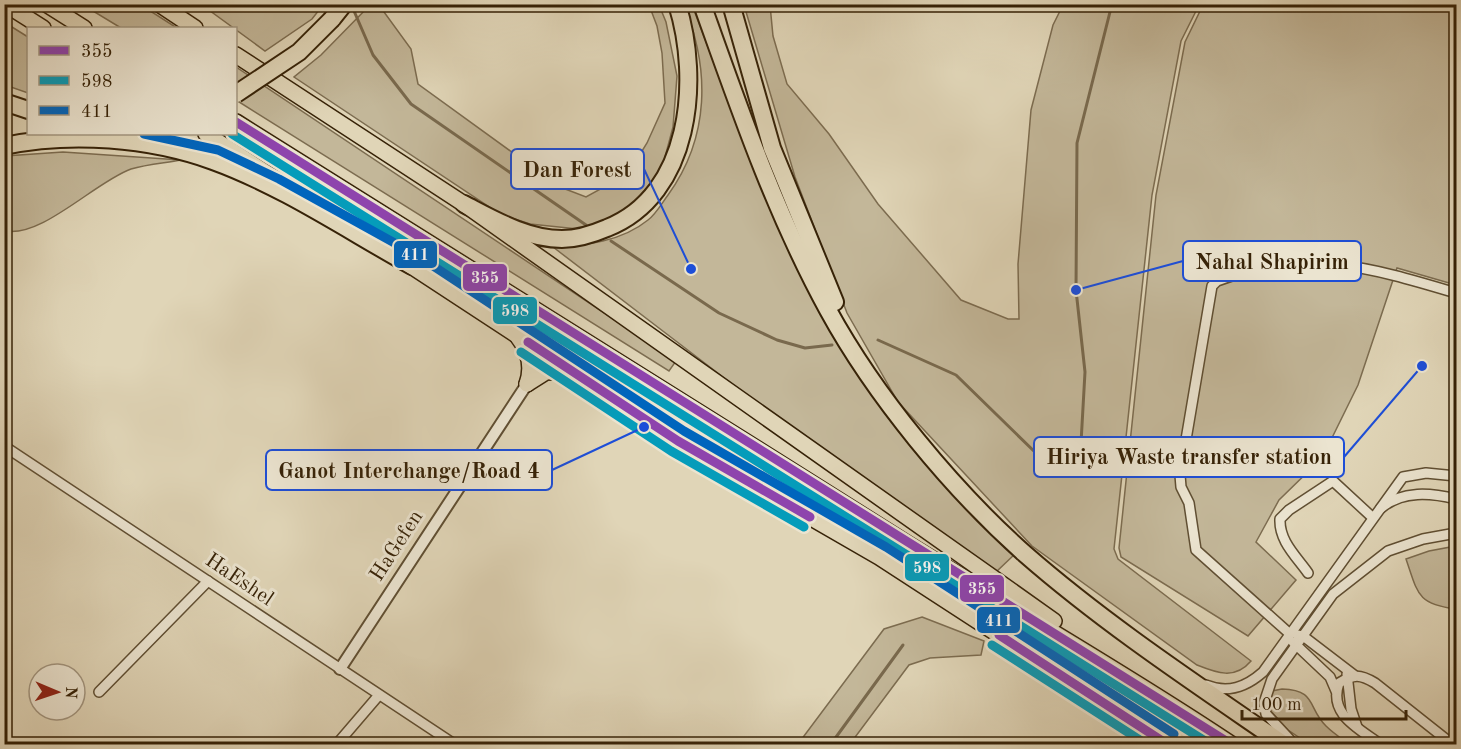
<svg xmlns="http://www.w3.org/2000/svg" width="1461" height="749" font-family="'Old Standard TT',serif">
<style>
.green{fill:#c3b799;stroke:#7c6c50;stroke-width:1.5}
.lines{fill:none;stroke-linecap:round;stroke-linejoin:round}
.stream{stroke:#79694d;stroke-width:3}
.minor-casing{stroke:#604f33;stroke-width:12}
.tertiary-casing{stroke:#604f33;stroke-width:14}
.trunk-casing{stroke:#362207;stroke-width:18}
.motorway-casing{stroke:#362207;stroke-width:20}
.minor{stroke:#ebe4d0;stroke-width:9}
.tertiary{stroke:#ebe4d0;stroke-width:10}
.trunk{stroke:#e0d5b7;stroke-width:15}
.motorway{stroke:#e0d5b7;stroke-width:16}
.motorway-bridge-casing{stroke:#362207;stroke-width:20;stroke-linecap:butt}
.motorway-bridge{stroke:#e0d5b7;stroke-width:16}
.bus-1-casing{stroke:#ebe4d0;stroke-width:14}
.bus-2-casing{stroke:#ebe4d0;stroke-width:14}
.bus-3-casing{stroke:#ebe4d0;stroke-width:14}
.bus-1{stroke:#8e44ad;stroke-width:9}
.bus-2{stroke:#059cba;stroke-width:9}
.bus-3{stroke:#0065bd;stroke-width:9}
.labels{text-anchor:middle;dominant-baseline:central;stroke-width:6;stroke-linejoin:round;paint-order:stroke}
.street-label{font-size:21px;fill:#362207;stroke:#ebe4d0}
.leader{fill:none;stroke:#1d4ed8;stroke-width:2}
.callout-dot{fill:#1d4ed8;stroke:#ebe4d0;stroke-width:2}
.callout{fill:#ebe4d0;stroke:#1d4ed8;stroke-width:2}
.callout-label{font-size:22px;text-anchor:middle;font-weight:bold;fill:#362207}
.line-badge{stroke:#ebe4d0;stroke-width:2}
.badge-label{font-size:16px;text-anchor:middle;font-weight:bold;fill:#fff}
</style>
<rect width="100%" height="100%" fill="#e0d5b7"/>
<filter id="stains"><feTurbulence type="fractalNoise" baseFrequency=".00333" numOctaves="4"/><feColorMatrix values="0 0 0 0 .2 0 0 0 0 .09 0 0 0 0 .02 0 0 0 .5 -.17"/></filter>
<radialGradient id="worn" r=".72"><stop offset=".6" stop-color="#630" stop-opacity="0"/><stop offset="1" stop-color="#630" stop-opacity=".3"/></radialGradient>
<g class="green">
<polygon points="83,5 141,5 177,28 121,28"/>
<polygon points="202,5 323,5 312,19 265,51"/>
<polygon points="370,5 389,5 384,12 411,49 418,84 560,187 586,197 628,174 647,143 665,103 662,53 657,26 649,5 659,5 666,22 677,76 673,127 661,172 633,203 606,223 578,229 530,224 500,214 294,77 321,55"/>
<path d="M684 5H692L731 108 837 333 1016 553 996 572 753 400 553 247C586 245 621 242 648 220 656 214 662 203 668 195 710 137 710 69 684 5Z"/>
<path d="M744 5H770L773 36 787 84 829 134 878 204 961 300 1008 319H1019L1018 264 1031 110 1053 25 1063 5H1199L1181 41 1152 195 1114 549 1118 559 1251 661C1235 680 1217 673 1197 665L1032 546 898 402 847 313 795 177Z"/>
<polygon points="1203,5 1456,5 1456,285 1397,268 1358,385 1322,458 1279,500 1256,542 1296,580 1248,636 1121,557 1119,548 1156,195 1185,42"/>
<polygon points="4,22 28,37 28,93 5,85"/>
<polygon points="236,67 676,361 669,371 236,100"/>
<path d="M63 152 181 160C165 163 147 164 131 169 95 182 42 238 5 231V156Z"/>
<path d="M1456 546V609C1417 604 1418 594 1406 559L1429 551Z"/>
<polygon points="922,617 984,641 981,655 930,658 909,665 850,744 798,744 884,629"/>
<path d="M1282 689C1317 690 1307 707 1326 726 1333 733 1342 739 1349 744H1309L1288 730 1268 708 1272 691Z"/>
</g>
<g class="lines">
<g class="stream">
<polyline points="351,4 373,55 411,104 586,225"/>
<polyline points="611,241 719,313 777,340 805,348 832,345"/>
<polyline points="878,340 956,375 1040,457 1079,469"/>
<polyline points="1081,443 1085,372 1076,290 1077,143 1112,4"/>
<polyline points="831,744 903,645"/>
</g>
<defs>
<g id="minor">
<polyline points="4,446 454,744"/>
<path d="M1381 508C1403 490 1431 493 1456 499"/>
<path d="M1308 573C1296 556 1279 541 1280 519L1289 510 1333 481 1372 517"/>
<path d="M1290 634 1196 550 1189 503 1181 487 1180 475 1212 286 1217 281C1306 248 1369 267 1456 293"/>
<polyline points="1297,635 1303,636 1354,675"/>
<polyline points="1293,642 1330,677 1336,691"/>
<polyline points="1347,674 1351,709 1357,727"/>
<path d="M1206 685C1228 694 1246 687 1263 672L1403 477 1426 473 1456 476"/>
<polyline points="99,692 208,581"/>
<polyline points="337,744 379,695"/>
<polyline points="1294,744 1266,714 1264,703 1272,679 1333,594 1388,551 1423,539 1456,533"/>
<path d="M1380 744C1358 728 1328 714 1339 683 1354 674 1360 674 1375 683L1452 744"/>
</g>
<polyline id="tertiary" points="340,669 527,384"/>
<g id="trunk">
<polyline points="5,4 43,28"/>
<polyline points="46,4 84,28"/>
<polyline points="159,4 195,28"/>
<polyline points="236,55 464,204 1054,621"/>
<path d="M236 122C460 261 682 402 905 542 1014 610 1125 673 1231 744"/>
<polyline points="206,134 301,195"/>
<polyline points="402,260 678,441 879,557 1167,744"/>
<path d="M518 337C529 351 533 367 527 384"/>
<polyline points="527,384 546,372 574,371"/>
</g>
<g id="motorway">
<path d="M702 4C739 108 775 213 828 310 875 396 952 489 1025 554 1105 624 1196 684 1283 744"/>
<polyline points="731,4 772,148 835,302"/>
<polyline points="332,19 344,4"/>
<polyline points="4,102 28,110"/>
<path d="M4 146C71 132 149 138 213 161 282 186 347 230 412 266"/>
<path d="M464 204C495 220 527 239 562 239 578 239 593 234 607 228 691 195 701 80 677 4"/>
</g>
</defs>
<use href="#minor" class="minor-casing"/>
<use href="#tertiary" class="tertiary-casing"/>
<use href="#trunk" class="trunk-casing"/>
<use href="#motorway" class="motorway-casing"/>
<use href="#minor" class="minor"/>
<use href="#tertiary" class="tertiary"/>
<use href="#trunk" class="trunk"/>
<use href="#motorway" class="motorway"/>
<defs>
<polyline id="motorway-bridge" points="236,94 299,52 332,19"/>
</defs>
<use href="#motorway-bridge" class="motorway-bridge-casing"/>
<use href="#motorway-bridge" class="motorway-bridge"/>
<defs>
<g id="bus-1">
<polyline points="236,122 1231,744"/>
<polyline points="528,342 678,441 810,517"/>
<polyline points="999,635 1167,744"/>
</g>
<g id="bus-2">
<polyline points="232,134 1210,744"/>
<polyline points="521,352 671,451 804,527"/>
<polyline points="992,645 1146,744"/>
</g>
<polyline id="bus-3" points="144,134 218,150 279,179 418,256 684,431 886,547 1174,734"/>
</defs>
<use href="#bus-1" class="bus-1-casing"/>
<use href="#bus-2" class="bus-2-casing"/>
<use href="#bus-3" class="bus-3-casing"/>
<use href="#bus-1" class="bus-1"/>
<use href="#bus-2" class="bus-2"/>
<use href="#bus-3" class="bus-3"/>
</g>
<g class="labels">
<g class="street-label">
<text transform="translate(397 546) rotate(-57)">HaGefen</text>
<text transform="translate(239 580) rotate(34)">HaEshel</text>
</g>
</g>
<path class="leader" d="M691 269L644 169M1076 290L1183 261M1422 366L1344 457M644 427L552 470"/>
<g class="callout-dot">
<circle cx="691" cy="269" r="6"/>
<circle cx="1076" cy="290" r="6"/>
<circle cx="1422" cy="366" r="6"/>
<circle cx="644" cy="427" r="6"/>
</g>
<g class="callout">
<rect x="511" y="149" width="133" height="40" rx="6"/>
<rect x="1183" y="241" width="178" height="40" rx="6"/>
<rect x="1034" y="437" width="310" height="40" rx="6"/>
<rect x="266" y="450" width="286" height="40" rx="6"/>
</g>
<g class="callout-label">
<text x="577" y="177">Dan Forest</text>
<text x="1272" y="269">Nahal Shapirim</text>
<text x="1189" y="464">Hiriya Waste transfer station</text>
<text x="409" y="478">Ganot Interchange/Road 4</text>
</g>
<g class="line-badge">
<rect x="393" y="240" width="45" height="29" rx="6" fill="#0065bd"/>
<rect x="462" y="263" width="46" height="29" rx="6" fill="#8e44ad"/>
<rect x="492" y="296" width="46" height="29" rx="6" fill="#059cba"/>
<rect x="904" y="553" width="46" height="29" rx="6" fill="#059cba"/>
<rect x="959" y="574" width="46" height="29" rx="6" fill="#8e44ad"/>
<rect x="976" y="606" width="45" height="28" rx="6" fill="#0065bd"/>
</g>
<g class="badge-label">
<text x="415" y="260">411</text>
<text x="485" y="283">355</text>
<text x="515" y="316">598</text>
<text x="927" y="573">598</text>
<text x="982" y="594">355</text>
<text x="999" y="626">411</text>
</g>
<rect width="1461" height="749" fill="none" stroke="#e0d5b7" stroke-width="24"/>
<rect x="6" y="6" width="1449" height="737" fill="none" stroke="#362207" stroke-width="3"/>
<rect x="12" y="12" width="1437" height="725" fill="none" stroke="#362207" stroke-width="1.5"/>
<rect x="27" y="27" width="210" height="108" fill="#ebe4d0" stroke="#a39680" stroke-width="1.5"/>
<rect x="39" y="46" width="30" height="9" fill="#8e44ad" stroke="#a39680" stroke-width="1.5"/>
<text x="81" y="57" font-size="18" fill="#362207">355</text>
<rect x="39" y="76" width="30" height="9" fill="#059cba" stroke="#a39680" stroke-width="1.5"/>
<text x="81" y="87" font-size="18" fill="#362207">598</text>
<rect x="39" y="106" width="30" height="9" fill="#0065bd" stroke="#a39680" stroke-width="1.5"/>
<text x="81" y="117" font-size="18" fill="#362207">411</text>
<g transform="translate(57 692) rotate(92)"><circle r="28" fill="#ebe4d0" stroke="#a39680" stroke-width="1.5"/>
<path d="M0-4.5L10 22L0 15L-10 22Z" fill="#8f2418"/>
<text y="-9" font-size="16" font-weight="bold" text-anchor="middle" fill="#362207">N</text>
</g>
<path d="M1242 710v9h164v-9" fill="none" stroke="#362207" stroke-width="3"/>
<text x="1251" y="710" font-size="18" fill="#362207" stroke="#ebe4d0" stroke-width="4.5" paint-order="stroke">100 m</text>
<rect width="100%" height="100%" filter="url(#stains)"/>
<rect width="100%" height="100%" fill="url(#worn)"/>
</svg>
